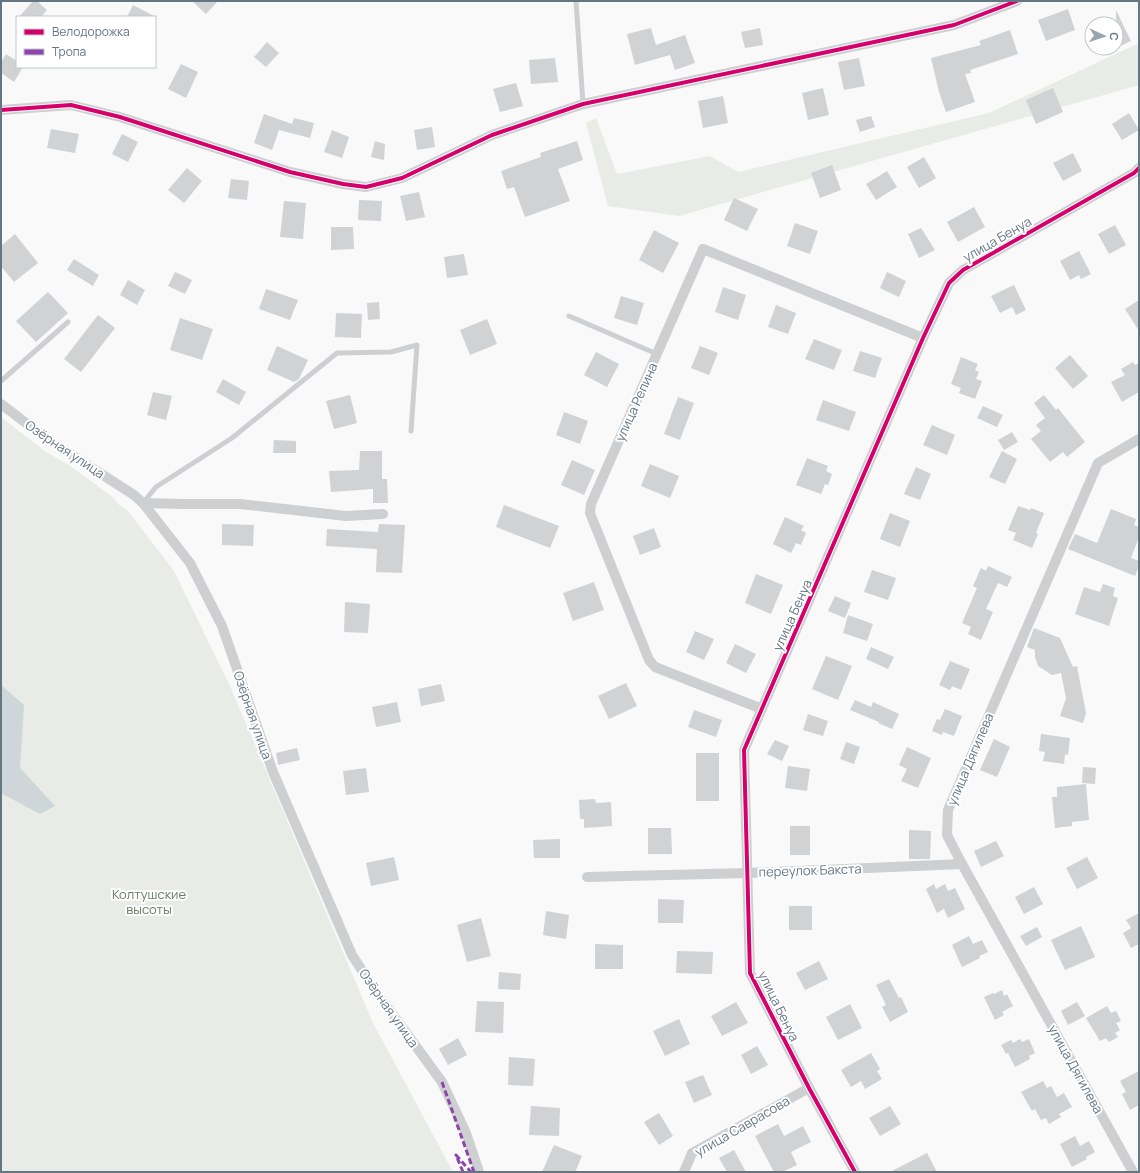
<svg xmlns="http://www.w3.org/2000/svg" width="1140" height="1173" font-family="Manrope,sans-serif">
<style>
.green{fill:#e8ebe6}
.water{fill:#ced6d9}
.building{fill:#d0d2d3}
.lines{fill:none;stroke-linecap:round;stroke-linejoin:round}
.service{stroke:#cecfd0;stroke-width:5}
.minor{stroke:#cecfd0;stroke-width:10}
.quiet{stroke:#8e44ad;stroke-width:3;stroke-dasharray:6 3;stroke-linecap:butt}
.cycleway-casing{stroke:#fff;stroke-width:6}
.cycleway{stroke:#d6006c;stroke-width:4}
.labels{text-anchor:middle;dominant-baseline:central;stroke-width:4;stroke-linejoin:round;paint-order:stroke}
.street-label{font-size:13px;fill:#657683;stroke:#fff}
.park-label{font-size:13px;fill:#687a64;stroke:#fff}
</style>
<rect width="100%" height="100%" fill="#f9f9f9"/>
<g class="green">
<polygon points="1139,43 1139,85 679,216 608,206 586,123 596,118 617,174 710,156 738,172 989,113"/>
<polygon points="1,417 46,452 69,465 114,498 118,504 128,511 174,571 230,686 373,1023 453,1172 1,1172"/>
</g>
<polygon class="water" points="1,685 24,705 20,768 55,806 40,814 1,793"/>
<g class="building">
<polygon points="33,1 37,1 47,10 41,17 19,17"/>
<polygon points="192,1 218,1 206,14"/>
<polygon points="133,5 156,17 127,17"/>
<polygon points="1068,9 1075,30 1046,41 1038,20"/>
<polygon points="1116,10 1131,41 1116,48"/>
<polygon points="651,28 656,45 685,35 695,63 675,70 670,55 635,65 627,34"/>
<polygon points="760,28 763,45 745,48 741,32"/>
<polygon points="1010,30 1018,54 970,70 971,73 965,74 975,102 946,112 939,92 931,58 981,45 979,41"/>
<polygon points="267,42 279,53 266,67 254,57"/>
<polygon points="6,54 17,61 17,67 23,67 14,82 1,73 1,62"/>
<polygon points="555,58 558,82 531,84 529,60"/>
<polygon points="859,58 865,86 844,90 838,62"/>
<polygon points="181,64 198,72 186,98 168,89"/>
<polygon points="516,83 523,106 500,112 493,89"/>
<polygon points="823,88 829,115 808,120 802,93"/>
<polygon points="1053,88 1063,112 1036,124 1026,100"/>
<polygon points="723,96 728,123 703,128 698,101"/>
<polygon points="1129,113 1139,130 1122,140 1112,124"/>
<polygon points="264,114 292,124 294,118 314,123 310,138 279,130 272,150 254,143"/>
<polygon points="871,116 875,127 860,132 856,120"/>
<polygon points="432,127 435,147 417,150 414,130"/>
<polygon points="51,129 79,134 75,153 47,148"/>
<polygon points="332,130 349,137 342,158 324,152"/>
<polygon points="122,134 138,142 128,162 112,154"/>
<polygon points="375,141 385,144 384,160 371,157"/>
<polygon points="577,141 583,160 558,169 570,201 525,217 514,187 507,189 501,171 541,157 540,153"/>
<polygon points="1073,153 1082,171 1063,181 1053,163"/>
<polygon points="924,157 936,178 919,188 907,167"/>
<polygon points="832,165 841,190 820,198 811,173"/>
<polygon points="187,168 202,181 184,203 168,190"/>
<polygon points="887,171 897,187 876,200 866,184"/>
<polygon points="231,179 249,181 247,200 228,198"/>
<polygon points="419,192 425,217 406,221 400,196"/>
<polygon points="734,198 758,209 747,231 724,220"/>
<polygon points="359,200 382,201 381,221 358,220"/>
<polygon points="284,201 306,203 303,239 280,237"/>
<polygon points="974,207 985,227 958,242 947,222"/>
<polygon points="795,223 818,231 810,254 787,246"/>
<polygon points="1115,225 1126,245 1109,254 1098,234"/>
<polygon points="331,227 353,227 354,249 331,250"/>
<polygon points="921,228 935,250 919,258 908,234"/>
<polygon points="654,230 679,243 663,273 639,260"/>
<polygon points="15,234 38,263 14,282 1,266 1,246"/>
<polygon points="1079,251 1091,274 1081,279 1079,275 1070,280 1060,261"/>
<polygon points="464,254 468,275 447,278 444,257"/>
<polygon points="74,259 99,275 93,286 67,270"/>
<polygon points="175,272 192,280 185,294 168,286"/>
<polygon points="887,272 906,281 899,297 880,288"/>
<polygon points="128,280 145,290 137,305 120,295"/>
<polygon points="1014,285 1026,310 1016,315 1012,307 1000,313 991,296"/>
<polygon points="723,287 746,295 738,320 715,312"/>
<polygon points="266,289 298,300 290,320 259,309"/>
<polygon points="48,292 68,313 36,342 16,321"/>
<polygon points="621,296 644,303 637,325 614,318"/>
<polygon points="1139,300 1139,331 1125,309"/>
<polygon points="379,302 380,319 368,320 367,303"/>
<polygon points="776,305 796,313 788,334 768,327"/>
<polygon points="336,313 362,314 361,338 335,337"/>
<polygon points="98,315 115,328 81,372 64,359"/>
<polygon points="180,318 213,329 202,360 170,350"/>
<polygon points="487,319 497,344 470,355 460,330"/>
<polygon points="814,339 842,350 834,370 805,359"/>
<polygon points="277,346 308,360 299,379 294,382 267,370"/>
<polygon points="700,346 718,353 709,375 691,368"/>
<polygon points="860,351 882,358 875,378 853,371"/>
<polygon points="596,352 619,364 607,387 584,375"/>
<polygon points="1070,355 1088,376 1073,389 1055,368"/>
<polygon points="961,357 978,364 975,370 979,372 976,379 982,381 975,399 959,393 961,388 951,384"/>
<polygon points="1133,362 1135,365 1139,363 1139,392 1122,402 1111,382 1125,375 1121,369"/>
<polygon points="223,379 246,392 239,405 216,392"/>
<polygon points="153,392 172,396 166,420 147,415"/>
<polygon points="350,395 357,423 334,429 326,401"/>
<polygon points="1044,395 1056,410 1058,408 1085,442 1067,457 1063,452 1050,462 1031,439 1041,431 1036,425 1045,418 1034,403"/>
<polygon points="678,397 694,403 680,440 664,434"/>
<polygon points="823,400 856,412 849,431 816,420"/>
<polygon points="983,406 1003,415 997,427 977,418"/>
<polygon points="564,412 588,421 580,444 556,435"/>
<polygon points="932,425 955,435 947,455 923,445"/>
<polygon points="1012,432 1018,442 1004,450 998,440"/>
<polygon points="274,440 296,441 296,453 273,453"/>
<polygon points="360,451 382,451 382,479 387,479 388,503 373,503 373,489 331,492 329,471 359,470"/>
<polygon points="1002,451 1017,459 1005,484 989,477"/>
<polygon points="807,458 828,466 826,471 832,474 828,485 825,484 821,494 796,485"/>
<polygon points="572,460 595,470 584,495 561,485"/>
<polygon points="650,464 679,476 670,498 641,486"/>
<polygon points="916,467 931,474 920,500 904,494"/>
<polygon points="504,505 559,526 550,548 496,527"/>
<polygon points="1018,506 1030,510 1031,508 1044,513 1036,533 1038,534 1032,548 1013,540 1016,533 1008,530"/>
<polygon points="1111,509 1136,519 1134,525 1139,527 1139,537 1131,558 1139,561 1139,566 1135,576 1068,549 1075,534 1097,543"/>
<polygon points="890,513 910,521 900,547 880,539"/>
<polygon points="785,517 804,526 801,530 806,533 801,545 796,543 791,553 773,544"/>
<polygon points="222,524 254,525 253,546 222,545"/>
<polygon points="379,524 405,525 402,573 376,572 377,549 326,546 327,529 378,532"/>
<polygon points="654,528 661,547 640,555 633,536"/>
<polygon points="988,566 1012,577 1007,587 998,583 986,609 993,612 981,640 968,634 971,627 962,623 977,588 973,586 981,568 986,571"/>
<polygon points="872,570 896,578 888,600 864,592"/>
<polygon points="756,574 783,585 771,614 745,603"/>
<polygon points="594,582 604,610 573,621 563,593"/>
<polygon points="1103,584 1115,588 1113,596 1118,598 1109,626 1075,614 1084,587 1100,592"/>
<polygon points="835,596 851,603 845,618 828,611"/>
<polygon points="345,602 370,604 368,633 344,632"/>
<polygon points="848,615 873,624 867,641 843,633"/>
<polygon points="1034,628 1060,638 1073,667 1077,666 1086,713 1083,723 1060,716 1066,698 1061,673 1052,675 1038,666 1035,657 1035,650 1027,647"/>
<polygon points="695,631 714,639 704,660 686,652"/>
<polygon points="735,644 756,654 746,673 726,663"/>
<polygon points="871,647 894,657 888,669 866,659"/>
<polygon points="826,656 852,666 838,700 812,689"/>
<polygon points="950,661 970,669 961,690 952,686 950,690 939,685"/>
<polygon points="626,683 637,706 609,719 598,696"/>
<polygon points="441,684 445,701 421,706 418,689"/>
<polygon points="855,700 871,707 873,702 899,714 892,729 878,723 879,722 850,710"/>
<polygon points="397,702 401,722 376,727 372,707"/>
<polygon points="945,709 962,716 954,736 943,732 942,735 932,731 937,719 940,720"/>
<polygon points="694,710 722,720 716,737 688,727"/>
<polygon points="808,714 828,721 823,736 803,730"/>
<polygon points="1041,734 1070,738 1068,755 1065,754 1064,764 1043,761 1045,752 1039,751"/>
<polygon points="994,739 1010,747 997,777 980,770"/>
<polygon points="775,740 789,746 782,761 767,754"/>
<polygon points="846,742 860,747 854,764 840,759"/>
<polygon points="907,747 931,758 918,788 901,781 907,769 899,765"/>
<polygon points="297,748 300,760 278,765 276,753"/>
<rect x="696" y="753" width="23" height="48"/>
<polygon points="788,766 810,769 807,791 785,788"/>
<polygon points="1083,767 1096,768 1095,784 1082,783"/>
<polygon points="366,768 369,792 346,795 343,771"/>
<polygon points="1086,784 1089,820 1072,822 1072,826 1055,828 1052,797 1057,797 1057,787"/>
<polygon points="595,799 596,803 611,802 612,826 584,828 584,819 580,819 579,800"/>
<rect x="790" y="826" width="20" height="29"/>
<polygon points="648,828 671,828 672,854 648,854"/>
<polygon points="909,830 931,831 930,859 909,859"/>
<polygon points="560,839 560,858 534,858 533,840"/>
<polygon points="996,841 1004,856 981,867 974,851"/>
<polygon points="394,857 399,880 371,886 366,863"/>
<polygon points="1087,857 1098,878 1077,889 1066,868"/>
<polygon points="934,884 936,889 945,884 948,891 955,888 965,909 948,918 944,909 937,913 926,889"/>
<polygon points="1034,887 1043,904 1024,914 1015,897"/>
<polygon points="658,899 684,900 683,923 658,923"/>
<rect x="789" y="906" width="23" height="24"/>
<polygon points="546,911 569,915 566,939 543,935"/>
<polygon points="1139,913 1139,944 1131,948 1123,933 1131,928 1126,920"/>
<polygon points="481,918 491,956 467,962 457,925"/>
<polygon points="1081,926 1095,957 1065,970 1051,940"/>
<polygon points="1037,927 1042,937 1026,946 1020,936"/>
<polygon points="969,936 973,944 982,940 988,952 979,956 980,958 962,967 952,945"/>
<polygon points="595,944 623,945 623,969 595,969"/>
<polygon points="677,951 713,952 712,974 676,973"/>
<polygon points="819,961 828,979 805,990 796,973"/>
<polygon points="499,972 521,974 520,990 498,989"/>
<polygon points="889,979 899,998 901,997 908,1012 890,1022 882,1007 886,1005 876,985"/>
<polygon points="1002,990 1004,996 1007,994 1013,1006 1002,1012 1004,1015 995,1020 984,997 993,993 994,994"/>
<polygon points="477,1001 504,1002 503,1033 475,1032"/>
<polygon points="736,1002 748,1023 722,1036 711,1016"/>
<polygon points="1077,1002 1085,1016 1068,1025 1061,1011"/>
<polygon points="850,1004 862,1028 838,1040 826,1017"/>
<polygon points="1107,1006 1111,1013 1116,1011 1121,1021 1116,1023 1120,1030 1115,1033 1118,1037 1109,1042 1106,1038 1100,1041 1086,1018"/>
<polygon points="679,1019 690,1044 665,1056 653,1031"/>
<polygon points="458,1038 467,1055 448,1065 439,1049"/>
<polygon points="1020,1039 1022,1042 1029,1039 1035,1053 1029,1056 1030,1059 1015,1067 1008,1053 1006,1054 1001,1045 1011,1040 1013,1043"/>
<polygon points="757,1046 768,1065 751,1074 741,1055"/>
<polygon points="871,1053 880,1069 877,1071 882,1079 865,1089 861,1081 851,1087 841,1070"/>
<polygon points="509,1057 535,1059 533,1086 508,1085"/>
<polygon points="1139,1071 1139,1105 1130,1110 1122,1094 1126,1092 1120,1081"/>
<polygon points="703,1075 712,1095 694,1103 685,1082"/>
<polygon points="1043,1081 1047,1088 1051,1086 1057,1097 1064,1093 1072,1107 1059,1114 1061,1117 1049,1124 1046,1118 1041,1120 1035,1109 1032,1111 1021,1092"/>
<polygon points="531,1106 560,1108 559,1136 529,1135"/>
<polygon points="890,1106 901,1124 880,1136 869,1118"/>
<polygon points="659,1113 673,1136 659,1145 644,1122"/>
<polygon points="778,1124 784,1136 803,1126 811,1142 791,1152 797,1165 782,1172 774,1172 755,1136"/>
<polygon points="1075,1136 1080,1146 1089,1141 1095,1152 1086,1157 1087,1159 1072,1167 1060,1144"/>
<polygon points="554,1145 582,1156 575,1172 542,1172"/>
<polygon points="734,1150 746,1172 727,1172 719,1158"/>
<polygon points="927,1153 937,1172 890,1172"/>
</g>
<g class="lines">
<g class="service">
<polyline points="576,1 583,104"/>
<polyline points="569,316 657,354"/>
<polyline points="1,381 68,322"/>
<polyline points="143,503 156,487 232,438 337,353 391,352 417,345 411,431"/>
</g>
<g class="minor">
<polyline points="1,110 71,105 120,117 290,172 343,184 366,187 402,178 492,135 583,104 954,25 1017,1"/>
<polyline points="1,404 47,439 134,495 143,503 190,563 222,626 273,772 352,955 372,986 442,1082 466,1133 479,1172"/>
<polyline points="143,503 183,504 240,504 346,516 383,514"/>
<polyline points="762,709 655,667 649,660 590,513 591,504 703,249 923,338"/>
<polyline points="587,877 748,873 962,864"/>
<polyline points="684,1172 692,1153 809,1088"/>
<polyline points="855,1172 809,1088 750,973 744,750 923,338 949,283 963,270 1134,173 1139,168"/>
<polyline points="1133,1172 962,864 947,835 948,810 1098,463 1139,439"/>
</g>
<g class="quiet">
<polyline points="442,1082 474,1172"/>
<polyline points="463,1172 456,1155 471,1172"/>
</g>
<defs>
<g id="cycleway">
<polyline points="1,110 71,105 120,117 290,172 343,184 366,187 402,178 492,135 583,104 954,25 1017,1"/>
<polyline points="855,1172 809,1088 750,973 744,750 923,338 949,283 963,270 1134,173 1139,168"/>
</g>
</defs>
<use href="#cycleway" class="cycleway-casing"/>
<use href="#cycleway" class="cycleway"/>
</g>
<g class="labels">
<g class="street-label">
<text transform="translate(997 239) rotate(-30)">улица Бенуа</text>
<text transform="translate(636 402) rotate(-66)">улица Репина</text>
<text transform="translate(65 449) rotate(34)">Озёрная улица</text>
<text transform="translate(792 615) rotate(-66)">улица Бенуа</text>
<text transform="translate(253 715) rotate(71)">Озёрная улица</text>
<text transform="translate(970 759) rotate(-67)">улица Дягилева</text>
<text transform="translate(810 870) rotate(-2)">переулок Бакста</text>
<text transform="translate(779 1006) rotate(64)">улица Бенуа</text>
<text transform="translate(389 1008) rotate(55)">Озёрная улица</text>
<text transform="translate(1076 1069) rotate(61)">улица Дягилева</text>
<text transform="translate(742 1126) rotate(-30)">улица Саврасова</text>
</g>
<g class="park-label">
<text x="149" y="894">Колтушские<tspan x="149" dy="15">высоты</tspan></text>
</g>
</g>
<rect width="1140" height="1173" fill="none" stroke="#657683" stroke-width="4"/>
<rect x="16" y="16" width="140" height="52" fill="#ffffff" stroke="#c1c8cd"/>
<rect x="24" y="29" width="20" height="6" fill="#d6006c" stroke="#c1c8cd"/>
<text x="52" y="36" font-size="12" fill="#657683">Велодорожка</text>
<rect x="24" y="49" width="20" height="6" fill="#8e44ad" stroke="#c1c8cd"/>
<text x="52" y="56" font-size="12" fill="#657683">Тропа</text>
<g transform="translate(1104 36) rotate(93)"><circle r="19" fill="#ffffff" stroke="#c1c8cd"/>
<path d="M0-3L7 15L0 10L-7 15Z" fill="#99a4ac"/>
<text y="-6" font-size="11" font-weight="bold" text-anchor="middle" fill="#657683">С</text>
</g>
</svg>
